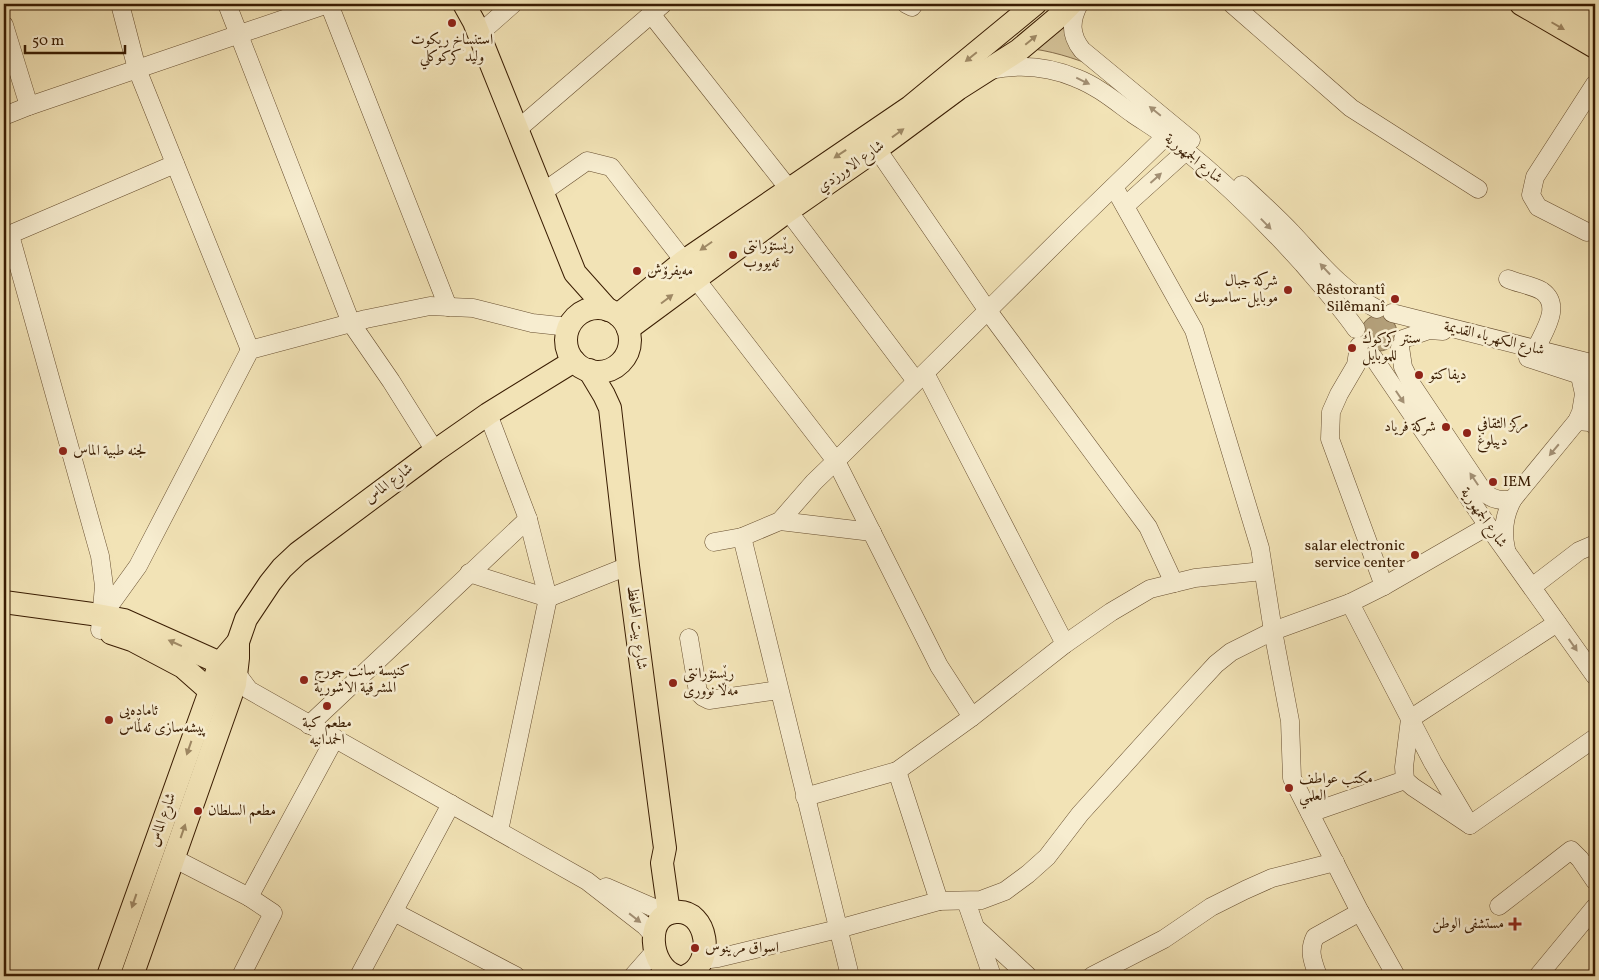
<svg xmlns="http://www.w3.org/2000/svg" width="1599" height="980" font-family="Vollkorn,Amiri,serif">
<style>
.green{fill:#d3c197;stroke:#866e4c}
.water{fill:#b39f79;stroke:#826b49}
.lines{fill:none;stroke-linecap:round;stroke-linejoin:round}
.minor-casing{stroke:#674e2f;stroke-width:19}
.major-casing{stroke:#391c02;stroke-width:24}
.minor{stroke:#f7edd0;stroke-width:18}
.major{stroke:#f2e3b6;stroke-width:22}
.oneway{fill:#9f8965}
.oneway2{fill:#a28f73}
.poi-dot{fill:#8f2418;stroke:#f7edd0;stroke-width:2}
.labels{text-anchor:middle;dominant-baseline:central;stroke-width:5;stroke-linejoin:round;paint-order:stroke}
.poi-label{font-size:15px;fill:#391c02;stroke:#f7edd0;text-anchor:start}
.street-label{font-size:15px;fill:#391c02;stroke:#f7edd0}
</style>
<rect width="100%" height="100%" fill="#f2e3b6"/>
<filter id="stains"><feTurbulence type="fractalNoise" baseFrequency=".004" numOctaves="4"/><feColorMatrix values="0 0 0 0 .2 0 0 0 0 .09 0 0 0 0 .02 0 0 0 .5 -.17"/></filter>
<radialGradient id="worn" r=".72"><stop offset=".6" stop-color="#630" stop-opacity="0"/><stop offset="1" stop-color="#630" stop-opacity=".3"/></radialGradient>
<path class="green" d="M1065 20 1097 67C1073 58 1050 50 1024 48Z"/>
<circle class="water" cx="1379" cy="333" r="18"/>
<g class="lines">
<defs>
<g id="minor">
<polyline points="120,4 137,69 250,350"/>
<polyline points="227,4 351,323 391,381 435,451"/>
<polyline points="329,4 448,307"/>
<polyline points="906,4 912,7 914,4"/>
<path d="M1079 4C1070 21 1070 35 1082 50L1191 140"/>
<polyline points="1232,4 1351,108 1478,189"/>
<polyline points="651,14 789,189"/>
<polyline points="4,25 29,106"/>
<polyline points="479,34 513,4"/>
<path d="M990 70C1019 64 1048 66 1076 78 1097 86 1115 101 1133 114 1151 126 1169 137 1186 151 1228 185 1267 224 1303 264 1321 285 1340 306 1356 329"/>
<polyline points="4,116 29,106 328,4"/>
<polyline points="518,129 663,4"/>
<polyline points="877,149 988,311 1148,527 1174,583"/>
<path d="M1242 185C1259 201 1276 216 1292 233 1320 263 1341 290 1377 309"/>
<polyline points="1114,187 1194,330 1260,548 1273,631 1290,721 1292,778 1360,912 1396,976"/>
<polyline points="543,192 587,161 611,167 684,261"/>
<polyline points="1125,206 1186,151"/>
<polyline points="788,211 916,381"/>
<polyline points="1587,232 1538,207 1531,195 1535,177 1595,84"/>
<polyline points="10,235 100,556 104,586 100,630"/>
<polyline points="4,237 175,164"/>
<polyline points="695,278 836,461 939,666 972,717 1065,644 1111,612 1150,589 1195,578 1263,571"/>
<path d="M1508 279C1517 283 1534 286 1542 291 1563 306 1543 332 1536 349"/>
<polyline points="1392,313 1595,364"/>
<polyline points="1403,339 1429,330 1443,331"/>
<polyline points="1359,346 1356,365 1339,394 1331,412 1330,439 1384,586"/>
<path d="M1400 347 1403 367 1412 385 1481 488C1489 499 1500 502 1513 499"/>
<polyline points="1373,357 1488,526 1595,676"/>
<polyline points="1528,358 1595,380"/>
<polyline points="925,373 1065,644"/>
<polyline points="488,414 528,519 548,598 499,831"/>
<polyline points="1577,421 1589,422 1595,425"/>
<polyline points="780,521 872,532"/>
<polyline points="742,537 850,976"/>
<polyline points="714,542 742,537 780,521 814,482 843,454 1071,228 1166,136"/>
<path d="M1506 549C1502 531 1504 515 1513 499L1577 421 1581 412 1584 394 1580 376"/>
<polyline points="469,573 548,598 628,566"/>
<polyline points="1532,587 1579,551 1593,545 1595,547"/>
<polyline points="1350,603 1433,763 1468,822"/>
<polyline points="102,616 138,566 250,350 366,319 430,306 473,308 532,323 569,327"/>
<polyline points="689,638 698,692 703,697 709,700 779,690"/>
<polyline points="237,674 249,690 587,881 645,926 654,936"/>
<polyline points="309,725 528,519"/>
<polyline points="805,797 897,771 972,717"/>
<polyline points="1310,813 1405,780"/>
<polyline points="1470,825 1413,787 1405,780 1404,767 1410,719 1557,623"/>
<polyline points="1470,825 1595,738"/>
<polyline points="173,858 249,897 335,738"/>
<polyline points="606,887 668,914"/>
<polyline points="939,901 981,900 1005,891 1028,874 1047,857 1080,814 1192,690 1216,664 1231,652 1273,631 1350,603 1384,586 1488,526"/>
<polyline points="966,901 992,976"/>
<polyline points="1499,906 1571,850 1580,859 1595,881"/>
<polyline points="394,912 516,976"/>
<polyline points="977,929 1028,976"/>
<polyline points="702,960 718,958 838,929 939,901 897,771"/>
<polyline points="241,976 273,913 249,897"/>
<polyline points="359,976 451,804"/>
<polyline points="633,976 655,951"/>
<polyline points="1092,976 1164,939 1211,907 1245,890 1272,878 1335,862"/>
<path d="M1318 976C1313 962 1308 951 1315 937L1360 912"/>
<polyline points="1538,976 1595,907"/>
</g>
<g id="major">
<polyline points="464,4 474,22 575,273 608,310"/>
<polyline points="1521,4 1595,47"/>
<polyline points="1561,4 1595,24"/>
<circle cx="598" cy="340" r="32"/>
<polyline points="618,315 684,261 910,107 1035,4"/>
<polyline points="628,329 788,211 877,149 958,89 1019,50 1056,19 1071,4"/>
<polyline points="589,370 604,395 610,408 628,566 664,841 665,848 662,863 669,913"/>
<polyline points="4,602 92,614 124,620 220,663 232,671"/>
<polyline points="111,633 132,640 183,667 209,690"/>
<polyline points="108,976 220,663 238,642 246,619 270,583 282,568 298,553 435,451 488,414 574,361"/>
<polyline points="132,976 235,684 238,658 238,642"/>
<path d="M676 976C649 967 644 914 676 912 708 909 716 964 686 976"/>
</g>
</defs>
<use href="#minor" class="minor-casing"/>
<use href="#major" class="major-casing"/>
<use href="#minor" class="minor"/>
<use href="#major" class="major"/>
</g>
<defs><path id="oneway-solid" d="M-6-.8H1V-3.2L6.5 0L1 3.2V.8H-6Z" transform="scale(1.25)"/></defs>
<g class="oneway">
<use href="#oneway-solid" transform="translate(1558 26) rotate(30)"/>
<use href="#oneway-solid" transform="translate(1031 40) rotate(-40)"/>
<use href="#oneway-solid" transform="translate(971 57) rotate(141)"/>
<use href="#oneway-solid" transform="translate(898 133) rotate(-36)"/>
<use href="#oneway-solid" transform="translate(840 154) rotate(146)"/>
<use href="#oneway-solid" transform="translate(706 246) rotate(145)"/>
<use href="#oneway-solid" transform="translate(667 299) rotate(-37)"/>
<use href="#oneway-solid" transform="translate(175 643) rotate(-156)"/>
<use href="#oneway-solid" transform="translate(189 748) rotate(109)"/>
<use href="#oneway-solid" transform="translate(183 831) rotate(-71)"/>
<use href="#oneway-solid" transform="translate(134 901) rotate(109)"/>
</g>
<g class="oneway2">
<use href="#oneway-solid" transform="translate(1083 81) rotate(26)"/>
<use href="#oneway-solid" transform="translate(1155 111) rotate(-141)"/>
<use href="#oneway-solid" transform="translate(1156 178) rotate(-42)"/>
<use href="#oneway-solid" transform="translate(1266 224) rotate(46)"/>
<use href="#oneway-solid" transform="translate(1325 269) rotate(-133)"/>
<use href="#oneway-solid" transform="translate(1400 397) rotate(56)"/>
<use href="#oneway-solid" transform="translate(1554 450) rotate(130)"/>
<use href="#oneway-solid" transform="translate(1474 479) rotate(-124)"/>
<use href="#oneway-solid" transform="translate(1573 645) rotate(55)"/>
<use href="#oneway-solid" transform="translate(635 918) rotate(38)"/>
</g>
<g class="poi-dot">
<circle cx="452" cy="23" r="5"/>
<circle cx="733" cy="255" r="5"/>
<circle cx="637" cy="271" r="5"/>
<circle cx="1288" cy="290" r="5"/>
<circle cx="1395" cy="299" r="5"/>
<circle cx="1352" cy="348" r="5"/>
<circle cx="1419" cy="375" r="5"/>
<circle cx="1446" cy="427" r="5"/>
<circle cx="1467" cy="433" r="5"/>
<circle cx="63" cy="451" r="5"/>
<circle cx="1493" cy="482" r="5"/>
<circle cx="1415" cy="555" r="5"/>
<circle cx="304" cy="680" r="5"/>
<circle cx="673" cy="683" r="5"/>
<circle cx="327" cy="706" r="5"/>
<circle cx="109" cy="720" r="5"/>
<circle cx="1289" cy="788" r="5"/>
<circle cx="198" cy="811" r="5"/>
<path d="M1512.5 916.5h5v5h5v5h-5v5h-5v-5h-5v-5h5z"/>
<circle cx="695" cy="948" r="5"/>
</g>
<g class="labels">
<g class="poi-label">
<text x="452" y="40" text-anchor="middle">استنساخ ريكوت<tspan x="452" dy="17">وليد كركوكلي</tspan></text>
<text x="743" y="246">رێستۆرانتی<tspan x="743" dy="17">ئەیووب</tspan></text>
<text x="647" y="271">مەیفرۆش</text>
<text x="1278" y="281" text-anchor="end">شركة جبال<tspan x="1278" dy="17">موبايل-سامسونك</tspan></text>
<text x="1385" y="290" text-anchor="end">Rêstorantî<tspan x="1385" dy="17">Silêmanî</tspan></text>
<text x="1362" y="339">سنتر كركوك<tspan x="1362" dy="17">للموبايل</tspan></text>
<text x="1429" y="375">ديفاكتو</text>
<text x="1477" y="424">مركز الثقافي<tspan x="1477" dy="17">دييلوغ</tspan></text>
<text x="1436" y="427" text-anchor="end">شركة فرياد</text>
<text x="73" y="451">لجنه طبية الماس</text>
<text x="1503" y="482">IEM</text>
<text x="1405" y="546" text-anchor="end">salar electronic<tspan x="1405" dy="17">service center</tspan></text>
<text x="314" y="671">كنيسة سانت جورج<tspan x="314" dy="17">المشرقية الاشورية</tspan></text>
<text x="683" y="674">رێستۆرانتی<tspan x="683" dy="17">مەڵا نووری</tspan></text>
<text x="119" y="711">ئامادەیی<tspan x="119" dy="17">پیشەسازی ئەڵماس</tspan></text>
<text x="327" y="723" text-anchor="middle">مطعم كبة<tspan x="327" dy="17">الحمدانيه</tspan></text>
<text x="1299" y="779">مكتب عواطف<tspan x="1299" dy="17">العلمي</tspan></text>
<text x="208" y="811">مطعم السلطان</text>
<text x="1504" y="924" text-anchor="end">مستشفى الوطن</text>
<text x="705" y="948">اسواق مرينوس</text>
</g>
<g class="street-label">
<text transform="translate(1193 159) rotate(39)">شارع الجمهورية</text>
<text transform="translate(851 167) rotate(-35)">شارع الاورزدي</text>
<text transform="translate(1494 339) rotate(14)">شارع الكهرباء القديمة</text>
<text transform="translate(389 484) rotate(-37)">شارع الماس</text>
<text transform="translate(1483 518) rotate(55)">شارع الجمهورية</text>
<text transform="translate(636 628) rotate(83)">شارع بيت المحافظ</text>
<text transform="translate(163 820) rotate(-71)">شارع الماس</text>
</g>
</g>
<rect width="1599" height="980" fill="none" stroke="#f2e3b6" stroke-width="20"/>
<rect x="5" y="5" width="1589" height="970" fill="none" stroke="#391c02" stroke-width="2.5"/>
<rect x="10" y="10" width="1579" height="960" fill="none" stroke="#391c02"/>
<path d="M25 45v8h100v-8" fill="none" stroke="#391c02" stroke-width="2.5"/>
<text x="32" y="45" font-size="15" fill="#391c02" stroke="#f7edd0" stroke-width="4" paint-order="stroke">50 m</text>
<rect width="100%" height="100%" filter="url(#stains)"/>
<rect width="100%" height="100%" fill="url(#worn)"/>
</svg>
